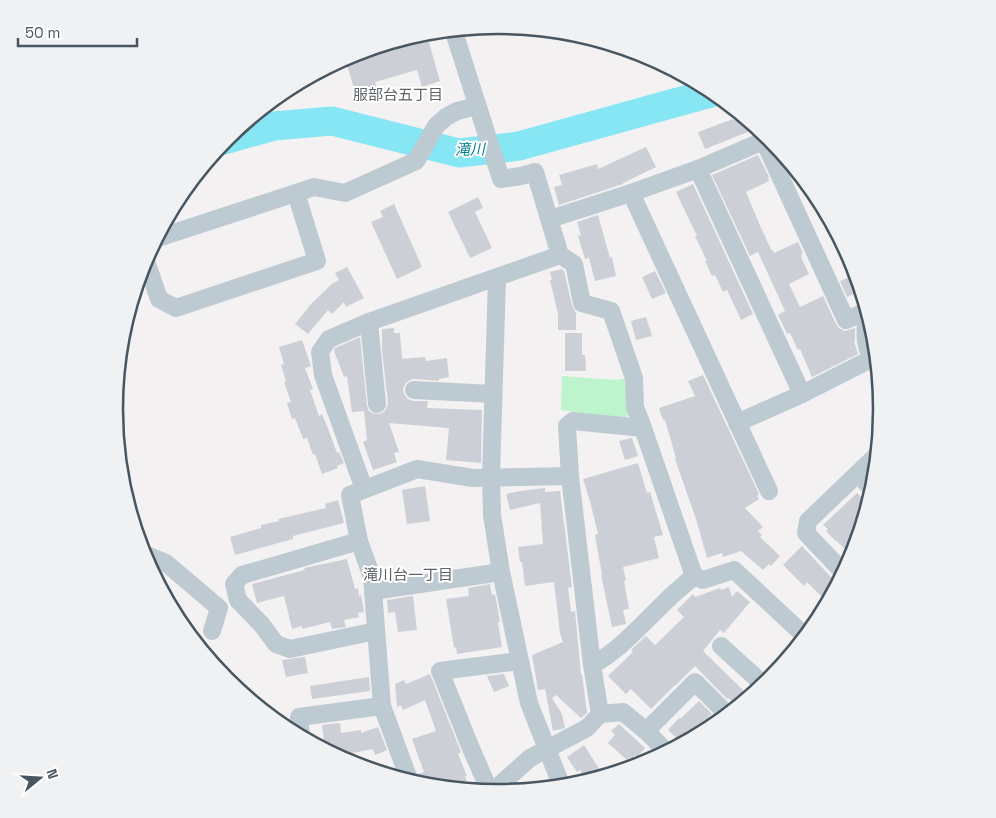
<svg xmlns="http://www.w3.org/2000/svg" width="996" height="818" font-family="'Space Grotesk','Noto Sans JP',sans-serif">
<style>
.green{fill:#bdf4cd}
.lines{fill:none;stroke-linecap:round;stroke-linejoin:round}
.river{stroke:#86e6f4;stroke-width:29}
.building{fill:#ccd0d6}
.minor{stroke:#becad1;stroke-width:18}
.labels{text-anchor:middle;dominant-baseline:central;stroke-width:4;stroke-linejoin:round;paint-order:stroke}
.neighbourhood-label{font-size:15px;fill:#5d6267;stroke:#fff}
.water-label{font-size:15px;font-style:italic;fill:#047e90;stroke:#fff}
.rim{fill:none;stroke:#475660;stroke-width:2.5}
</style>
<rect width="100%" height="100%" fill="#f3f1f1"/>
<polygon class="green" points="562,376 616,380 626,378 629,393 628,415 625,419 561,410"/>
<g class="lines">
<polyline class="river" points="224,140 274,126 332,121 459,153 519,146 714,92"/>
</g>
<g class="building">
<polygon points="423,32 426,32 440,81 422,87 417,70 375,82 377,88 362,92 362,90 355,92 345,58 351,54"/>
<polygon points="744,117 758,128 705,149 698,132 733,119 734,120"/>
<polygon points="646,147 656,167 623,183 623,184 559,205 554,187 562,185 559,175 597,164 598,169"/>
<polygon points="758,155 769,177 768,177 769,181 746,192 761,228 772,251 773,250 774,253 798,242 803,253 801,254 802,256 801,257 809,274 789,284 800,307 823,296 836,324 839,328 845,331 855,328 855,341 854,341 858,354 812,377 800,349 798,350 790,333 787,334 778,315 785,311 758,252 750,256 712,175"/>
<polygon points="693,184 753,314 741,320 727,290 723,292 715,275 712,276 705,261 707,261 695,236 697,236 676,192"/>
<polygon points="478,197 483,208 475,212 492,248 470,258 448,212"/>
<polygon points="394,204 422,267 397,279 371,222 383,217 380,211"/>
<polygon points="598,215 610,258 612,257 616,276 595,281 589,258 585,259 578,236 581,235 577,222"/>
<polygon points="347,267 364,298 346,307 344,302 332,314 328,310 308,334 295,324 312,303 332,284 339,280 335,273"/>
<polygon points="562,269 564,271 572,305 576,313 576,330 558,330 558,314 550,280 552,280 550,272"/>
<polygon points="655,271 666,293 652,299 642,277"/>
<polygon points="854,275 861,291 847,297 840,281"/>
<polygon points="646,317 652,336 636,340 631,321"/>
<polygon points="394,328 394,333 400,333 402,359 425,357 426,361 447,358 449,377 439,379 439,381 415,379 410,380 405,384 403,389 404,394 408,399 413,401 428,401 427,408 482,410 481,463 446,460 449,428 389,423 399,452 394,453 397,462 373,470 363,442 367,440 364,411 352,412 347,376 344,377 334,351 335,348 360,337 367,406 369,411 372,413 379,414 384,412 386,409 388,403 382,350 382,329"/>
<polygon points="565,333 582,333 582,355 585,355 586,371 565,371"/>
<polygon points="302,340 311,366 305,368 313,389 310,390 319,416 322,414 327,426 337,453 339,452 344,463 337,466 338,468 322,474 315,454 313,455 307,438 303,439 295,418 292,419 287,403 291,402 284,382 286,381 281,365 284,364 279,347"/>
<polygon points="703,375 759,494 757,496 759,499 745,508 763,527 758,531 762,535 760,537 780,556 771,566 769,564 763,570 741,551 723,557 722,553 707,558 696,519 675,459 676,458 665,420 663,420 659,408 695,396 688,381"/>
<polygon points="632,438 638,456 625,460 619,441"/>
<polygon points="638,463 647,493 650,492 663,535 654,537 659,558 623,567 626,580 624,581 629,609 623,610 626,624 612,627 601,575 602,575 595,535 598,534 591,505 583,479"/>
<polygon points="425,486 430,521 407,524 402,490"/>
<polygon points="545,488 545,492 560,491 572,587 568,588 571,612 575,611 581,674 582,674 587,713 581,718 556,695 552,698 562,714 565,728 553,731 545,689 538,690 532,655 563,642 560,633 554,582 525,586 522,562 520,562 518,547 543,544 540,503 510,510 506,494 520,491"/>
<polygon points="857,493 861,497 863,495 870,500 852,557 837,541 837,542 826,531 828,529 823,525"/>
<polygon points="338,500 344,523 293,536 293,539 235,555 230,537 261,528 261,525 279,521 278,519 326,508 325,504"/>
<polygon points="802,546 832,578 829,581 836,587 824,599 807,582 804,586 783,565"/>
<polygon points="347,559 355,589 358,588 359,596 361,595 364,612 358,613 359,617 344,620 346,627 332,629 330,622 302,629 302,626 292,629 284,596 257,603 252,584 305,570 304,568"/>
<polygon points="490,584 492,595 495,594 498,610 500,622 498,622 502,647 457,654 456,647 454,648 446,599 469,596 468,588"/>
<polygon points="729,587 732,597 737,591 750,602 724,633 720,630 703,651 750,697 738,706 728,698 727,699 695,666 676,685 675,685 651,709 631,689 626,694 608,676 633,652 631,650 646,636 655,645 684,617 677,610 693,594 695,597 720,588 721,590"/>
<polygon points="413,596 417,630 398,632 395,612 388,613 387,600"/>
<polygon points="305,657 308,673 286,677 282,660"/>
<polygon points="430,674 461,752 458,754 467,776 465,776 469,790 422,785 418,774 424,772 412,739 436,731 425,700 403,710 401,705 397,707 395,684 404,680 406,684"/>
<polygon points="504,674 509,686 494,692 487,676"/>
<polygon points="369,677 370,691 312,699 310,686"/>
<polygon points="699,701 712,714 707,718 712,723 700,734 683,744 668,730 679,718 680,719"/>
<polygon points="340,723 341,733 361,730 361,733 378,727 387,750 375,755 373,749 337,756 325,750 322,725"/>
<polygon points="619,724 645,748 637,757 635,755 632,759 630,757 627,760 608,743 615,735 611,731"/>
<polygon points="584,745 591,756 604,776 587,781 580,770 577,772 567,757"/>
</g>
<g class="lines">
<g class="minor">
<polyline points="453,29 501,179 521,176 535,172 560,255 574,264 582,303 611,311 634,378 635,407 643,428 694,576 703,580 734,570 806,637"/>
<polyline points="764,141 846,320 867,311"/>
<polyline points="698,169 802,394"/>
<polyline points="631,193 769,491"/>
<polyline points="550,219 631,193 698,169 770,138"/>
<polyline points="155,239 314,187 345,193 416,161 436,126 446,117 457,111 477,106"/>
<polyline points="145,258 159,299 176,308 317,261 296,193"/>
<polyline points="497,278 491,476 492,515 501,572 529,703 562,787"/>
<path d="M867 308C866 325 861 351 877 361"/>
<polyline points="369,322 377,404"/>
<polyline points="414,390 493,394"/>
<polyline points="737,423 802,394 873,358"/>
<polyline points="858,474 873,490"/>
<polyline points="570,476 592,665"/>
<polyline points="364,489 323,375 320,352 329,339 369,322 560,255"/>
<polyline points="359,541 242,575 234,584 238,600 262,625 276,644 290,649 376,631"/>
<polyline points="142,553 166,563 219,608 212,631"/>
<polyline points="844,573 806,533 808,521 877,455"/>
<polyline points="373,591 501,572"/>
<polyline points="721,646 764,685"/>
<polyline points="600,714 623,712 646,731 667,752"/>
<polyline points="646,731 695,682 728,715"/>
<polyline points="301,737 299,717 382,706"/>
<polyline points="410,782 382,706 372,577 359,541 350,495 417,469 473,478 570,476 567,426 573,421 643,428"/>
<polyline points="490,792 470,746 440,671 519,661"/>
<path d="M492 792 530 758 587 728 600 714 592 665C619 651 640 626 662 605 672 594 683 586 694 576"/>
</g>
</g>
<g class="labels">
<g class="neighbourhood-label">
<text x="398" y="94">服部台五丁目</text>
<text x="408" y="574">滝川台一丁目</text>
</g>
<g class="water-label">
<text transform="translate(470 149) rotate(-1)">滝川</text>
</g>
</g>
<path d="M0 0H996V818H0ZM123 409a375 375 0 1 1 750 0a375 375 0 1 1-750 0Z" fill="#f0f1f2" fill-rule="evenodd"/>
<path class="rim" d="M123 409a375 375 0 1 1 750 0a375 375 0 1 1-750 0Z"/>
<g transform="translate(40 778) rotate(72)" stroke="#ffffff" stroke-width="4" paint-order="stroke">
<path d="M0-4L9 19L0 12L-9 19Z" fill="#475660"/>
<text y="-8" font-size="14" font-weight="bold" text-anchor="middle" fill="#475660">N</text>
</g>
<path d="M18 38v8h119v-8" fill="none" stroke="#475660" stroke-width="2.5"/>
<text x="25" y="38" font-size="15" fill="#475660" stroke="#ffffff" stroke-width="4" paint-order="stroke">50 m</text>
</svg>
